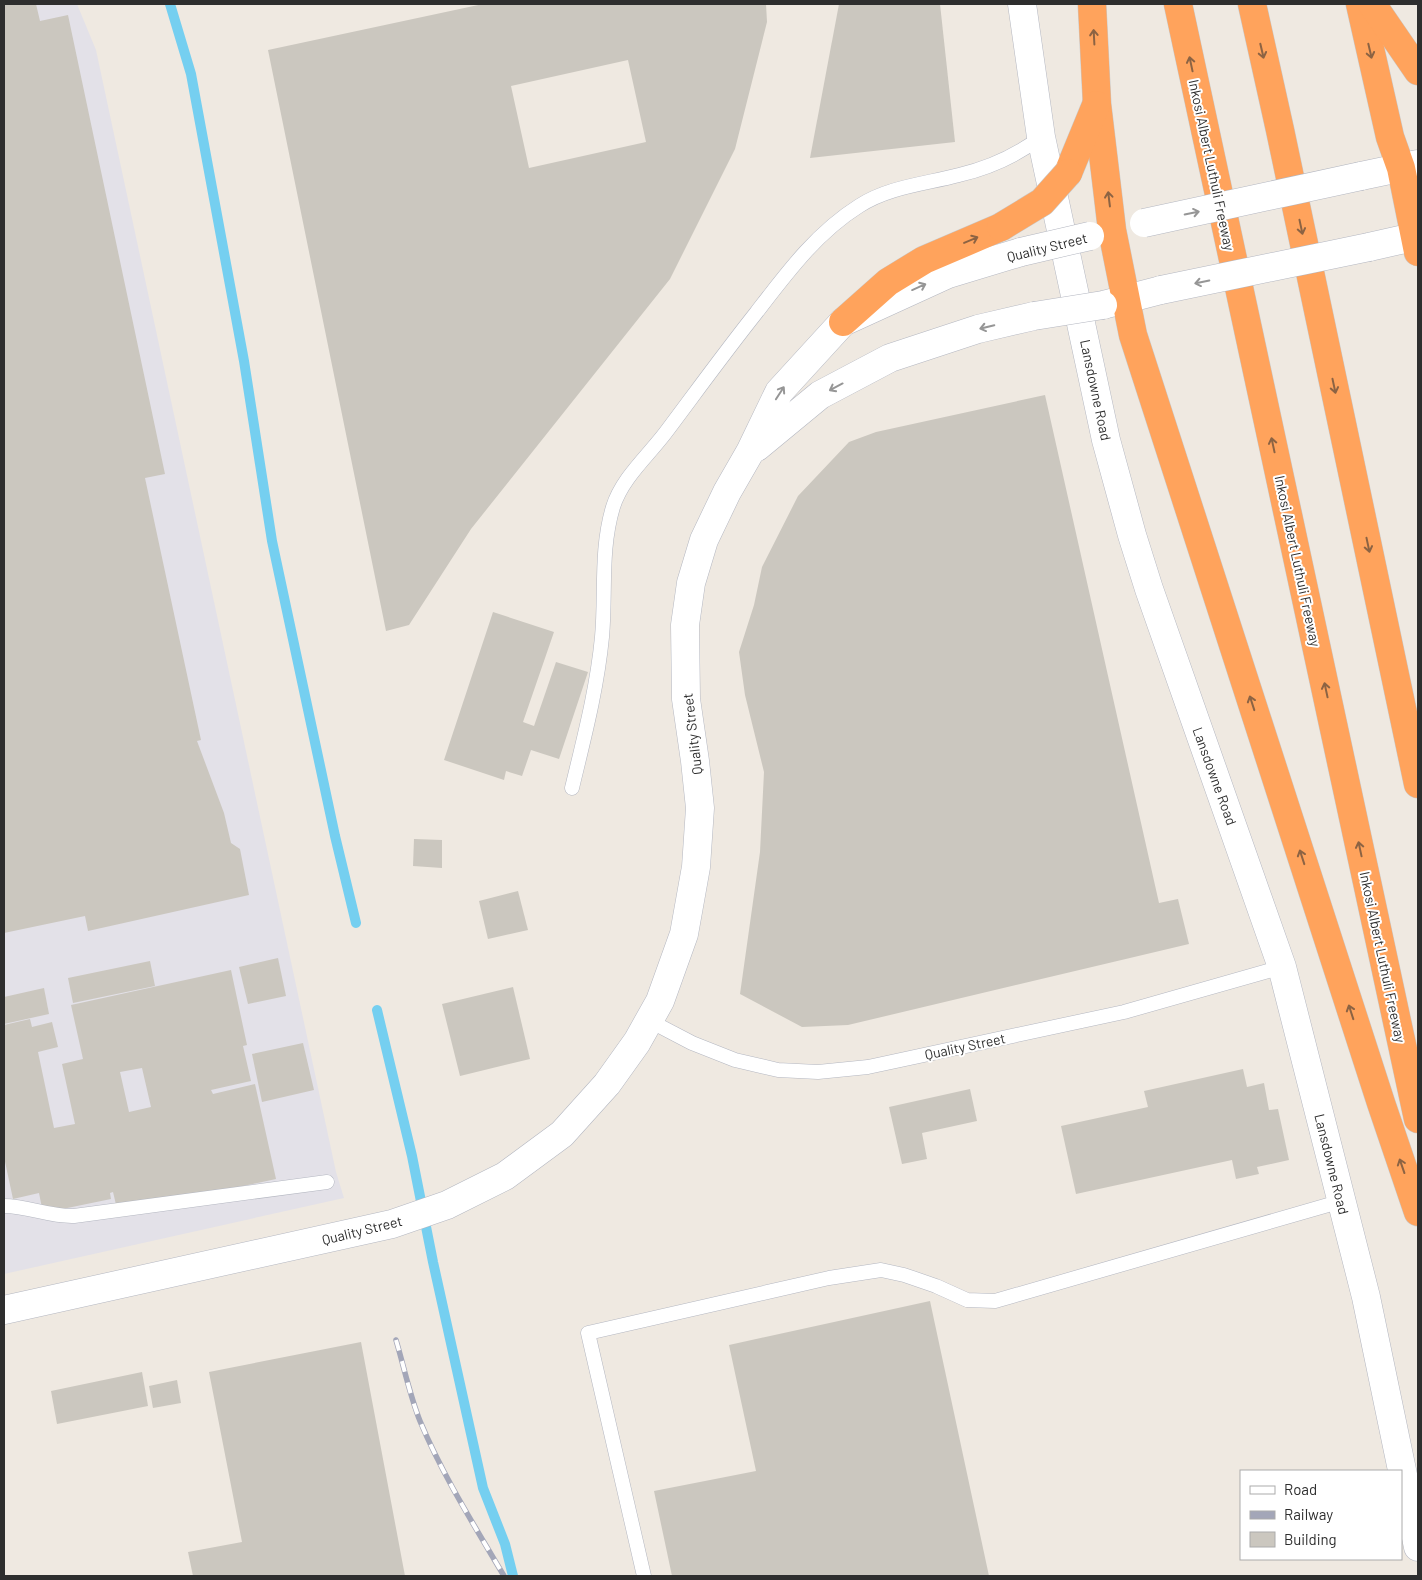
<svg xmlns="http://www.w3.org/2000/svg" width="1422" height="1580" font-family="Barlow,sans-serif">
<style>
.industrial{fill:#e3e1e8}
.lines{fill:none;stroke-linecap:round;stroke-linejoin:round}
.stream{stroke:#75cff0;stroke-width:10}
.building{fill:#cbc7bf;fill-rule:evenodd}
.service-casing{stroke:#b4b7c1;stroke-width:15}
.minor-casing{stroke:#b4b7c1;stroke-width:29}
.tertiary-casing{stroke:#b4b7c1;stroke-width:29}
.motorway-casing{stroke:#c9c9c9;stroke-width:29}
.service{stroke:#fff;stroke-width:14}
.minor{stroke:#fff;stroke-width:28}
.tertiary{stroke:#fff;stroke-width:28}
.motorway{stroke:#ffa35c;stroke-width:28}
.rail-casing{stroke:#a3a6b8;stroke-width:5.5}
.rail{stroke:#fff;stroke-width:4;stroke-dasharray:11;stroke-linecap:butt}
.tertiary-bridge-casing{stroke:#b4b7c1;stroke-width:29;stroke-linecap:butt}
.motorway-bridge-casing{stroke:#c9c9c9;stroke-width:29;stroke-linecap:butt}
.tertiary-bridge{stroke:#fff;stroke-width:28}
.motorway-bridge{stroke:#ffa35c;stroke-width:28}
.oneway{stroke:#8c6343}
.oneway2{stroke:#969696}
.labels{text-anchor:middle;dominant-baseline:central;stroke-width:4;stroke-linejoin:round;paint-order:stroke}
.street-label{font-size:14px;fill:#2e2e2e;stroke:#fff}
</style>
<rect width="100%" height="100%" fill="#efe9e1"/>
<polygon class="industrial" points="4,4 77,4 96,50 336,1172 344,1198 4,1274"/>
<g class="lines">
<g class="stream">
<polyline points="170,4 191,74 244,361 272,541 335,836 356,923"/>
<polyline points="377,1010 412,1156 433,1262 483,1488 505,1544 513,1576"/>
</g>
</g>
<g class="building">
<polygon points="4,4 36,4 40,21 68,15 165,474 145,478 201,740 197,741 224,813 231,843 240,849 249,895 88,931 85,916 4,933"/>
<path d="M483 4H766L767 22 735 149 670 279 471 529 409 625 386 631 268 50ZM628 60 646 142 529 168 511 86Z"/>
<polygon points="839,4 940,4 955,142 810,158"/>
<polygon points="1045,395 1159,903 1178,899 1189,944 848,1025 802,1027 740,994 760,852 764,772 745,695 739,652 754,605 762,567 798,496 849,442 876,432"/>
<polygon points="493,612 554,632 523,722 534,726 556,662 588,672 559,759 531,750 522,776 506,771 504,780 444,760"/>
<polygon points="414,839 442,840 442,868 413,866"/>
<polygon points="518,891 528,930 488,939 479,901"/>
<polygon points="278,958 286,996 248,1004 239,967"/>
<polygon points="150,961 155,986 73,1003 68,978"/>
<path d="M231 970 247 1045 243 1046 251 1081 211 1090 213 1094 255 1084 276 1179 118 1213 113 1192 110 1193 111 1199 43 1213 39 1193 13 1199 4 1157V1025L30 1019 32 1027 52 1022 58 1047 38 1052 54 1128 75 1124 62 1064 83 1059 71 1005ZM142 1068 151 1107 129 1112 120 1072Z"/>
<polygon points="513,987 530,1059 460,1076 442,1004"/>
<polygon points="44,988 49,1014 4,1024 4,997"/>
<polygon points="303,1043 314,1090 262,1102 252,1054"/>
<polygon points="1243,1069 1247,1087 1264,1083 1269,1110 1278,1109 1289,1160 1257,1167 1259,1174 1236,1179 1232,1160 1076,1194 1061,1126 1148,1107 1144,1091"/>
<polygon points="970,1089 977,1121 922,1133 927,1159 902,1164 889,1107"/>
<polygon points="930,1301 989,1576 672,1576 654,1491 756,1471 729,1345"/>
<polygon points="361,1342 405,1576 193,1576 188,1552 242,1542 209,1372"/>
<polygon points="142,1372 148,1406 57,1424 51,1391"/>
<polygon points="177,1380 181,1403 153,1408 149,1386"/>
</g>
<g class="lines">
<defs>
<g id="service">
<path d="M572 788C584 738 597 689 602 637 606 594 600 550 613 507 622 478 648 456 666 432 696 392 725 352 756 313 786 274 816 233 859 206 888 187 925 184 959 175 989 168 1016 156 1041 137"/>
<polyline points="650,1021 692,1043 735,1060 778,1070 818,1072 868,1067 1124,1012 1282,967"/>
<path d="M4 1206C28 1206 50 1217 74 1216L327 1182"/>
<polyline points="644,1576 588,1333 829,1278 881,1270 904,1275 936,1286 967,1300 995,1301 1342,1201"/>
</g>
<polyline id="minor" points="1022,4 1041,137 1106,440 1132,535 1149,589 1282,967 1366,1297 1418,1547"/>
<g id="tertiary">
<polyline points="1361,176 1418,164"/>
<polyline points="1369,247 1418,236"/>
<polyline points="1103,305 1161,290"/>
<polyline points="757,447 820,395 890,358 978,329 1034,316"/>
<polyline points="4,1310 392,1224 447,1205 505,1176 562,1134 607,1084 637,1042 660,1001 684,934 696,867 700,808 695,761 686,699 685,625 691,583 704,540 727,492 750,452 779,392 843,322 948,274 1021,252"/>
</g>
<g id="motorway">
<polyline points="1092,4 1097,104 1112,230 1133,335 1381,1103 1418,1212"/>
<polyline points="1178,4 1418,1119"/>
<polyline points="1252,4 1280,130 1418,784"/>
<polyline points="1360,4 1390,137 1401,168 1418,252"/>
<polyline points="1372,4 1418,71"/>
<polyline points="1068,173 1096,105"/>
<polyline points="843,322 888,282 924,260 1001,227"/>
</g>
</defs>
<use href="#service" class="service-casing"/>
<use href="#minor" class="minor-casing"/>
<use href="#tertiary" class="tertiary-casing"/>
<use href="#motorway" class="motorway-casing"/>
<use href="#service" class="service"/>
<use href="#minor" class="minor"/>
<use href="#tertiary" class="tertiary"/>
<use href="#motorway" class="motorway"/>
<defs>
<path id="rail" d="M396 1340C404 1367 410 1396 420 1421 443 1476 474 1525 504 1576"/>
</defs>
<use href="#rail" class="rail-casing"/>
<use href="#rail" class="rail"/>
<defs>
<g id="tertiary-bridge">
<polyline points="1144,223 1361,176"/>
<polyline points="1021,252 1090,236"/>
<polyline points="1161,290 1369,247"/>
<polyline points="1034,316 1103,305"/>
</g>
<polyline id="motorway-bridge" points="1001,227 1042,202 1068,173"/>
</defs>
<use href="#tertiary-bridge" class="tertiary-bridge-casing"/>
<use href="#motorway-bridge" class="motorway-bridge-casing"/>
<use href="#tertiary-bridge" class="tertiary-bridge"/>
<use href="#motorway-bridge" class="motorway-bridge"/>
</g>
<defs><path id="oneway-shaft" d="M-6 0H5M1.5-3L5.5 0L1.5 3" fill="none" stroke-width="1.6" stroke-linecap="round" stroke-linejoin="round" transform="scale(1.25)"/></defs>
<g class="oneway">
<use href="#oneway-shaft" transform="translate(1094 37) rotate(-93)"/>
<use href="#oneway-shaft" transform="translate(1262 51) rotate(77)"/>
<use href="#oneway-shaft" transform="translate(1370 51) rotate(77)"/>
<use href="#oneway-shaft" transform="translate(1191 64) rotate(-102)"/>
<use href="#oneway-shaft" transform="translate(1109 199) rotate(-97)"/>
<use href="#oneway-shaft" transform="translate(1301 227) rotate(78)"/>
<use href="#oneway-shaft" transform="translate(971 240) rotate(-23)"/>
<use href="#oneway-shaft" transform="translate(1334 386) rotate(78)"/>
<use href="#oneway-shaft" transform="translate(1273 445) rotate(-102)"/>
<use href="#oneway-shaft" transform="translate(1368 545) rotate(78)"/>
<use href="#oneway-shaft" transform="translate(1326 690) rotate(-102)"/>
<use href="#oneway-shaft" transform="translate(1252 703) rotate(-108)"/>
<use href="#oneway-shaft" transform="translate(1360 849) rotate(-102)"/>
<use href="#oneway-shaft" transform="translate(1302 857) rotate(-108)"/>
<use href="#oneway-shaft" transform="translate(1351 1012) rotate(-108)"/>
<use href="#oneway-shaft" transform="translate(1402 1166) rotate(-109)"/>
</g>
<g class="oneway2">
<use href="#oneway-shaft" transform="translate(1192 213) rotate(-12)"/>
<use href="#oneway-shaft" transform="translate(1202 282) rotate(168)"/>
<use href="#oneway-shaft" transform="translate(919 287) rotate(-24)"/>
<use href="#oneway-shaft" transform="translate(987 327) rotate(167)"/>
<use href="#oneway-shaft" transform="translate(836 387) rotate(152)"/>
<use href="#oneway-shaft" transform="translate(780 393) rotate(-57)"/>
</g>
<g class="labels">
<g class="street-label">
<text transform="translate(1212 165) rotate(78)">Inkosi Albert Luthuli Freeway</text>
<text transform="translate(1047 247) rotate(-14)">Quality Street</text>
<text transform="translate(1096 390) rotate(78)">Lansdowne Road</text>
<text transform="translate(1298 561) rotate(78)">Inkosi Albert Luthuli Freeway</text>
<text transform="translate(692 734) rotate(-97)">Quality Street</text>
<text transform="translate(1215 776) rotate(70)">Lansdowne Road</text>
<text transform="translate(1383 957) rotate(78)">Inkosi Albert Luthuli Freeway</text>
<text transform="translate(965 1046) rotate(-12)">Quality Street</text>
<text transform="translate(1332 1164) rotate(76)">Lansdowne Road</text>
<text transform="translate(362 1230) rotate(-14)">Quality Street</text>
</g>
</g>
<rect width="1422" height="1580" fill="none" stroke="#2e2e2e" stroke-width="10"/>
<rect x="1240" y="1470" width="162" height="90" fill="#ffffff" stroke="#ababab"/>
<rect x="1250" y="1486" width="25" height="8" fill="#ffffff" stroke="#ababab"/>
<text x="1284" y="1495" font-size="15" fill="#2e2e2e">Road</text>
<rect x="1250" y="1511" width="25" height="8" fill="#a3a6b8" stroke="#ababab"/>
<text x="1284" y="1520" font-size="15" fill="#2e2e2e">Railway</text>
<rect x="1250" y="1532" width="25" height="15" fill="#cbc7bf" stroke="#ababab"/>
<text x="1284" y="1545" font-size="15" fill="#2e2e2e">Building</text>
</svg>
